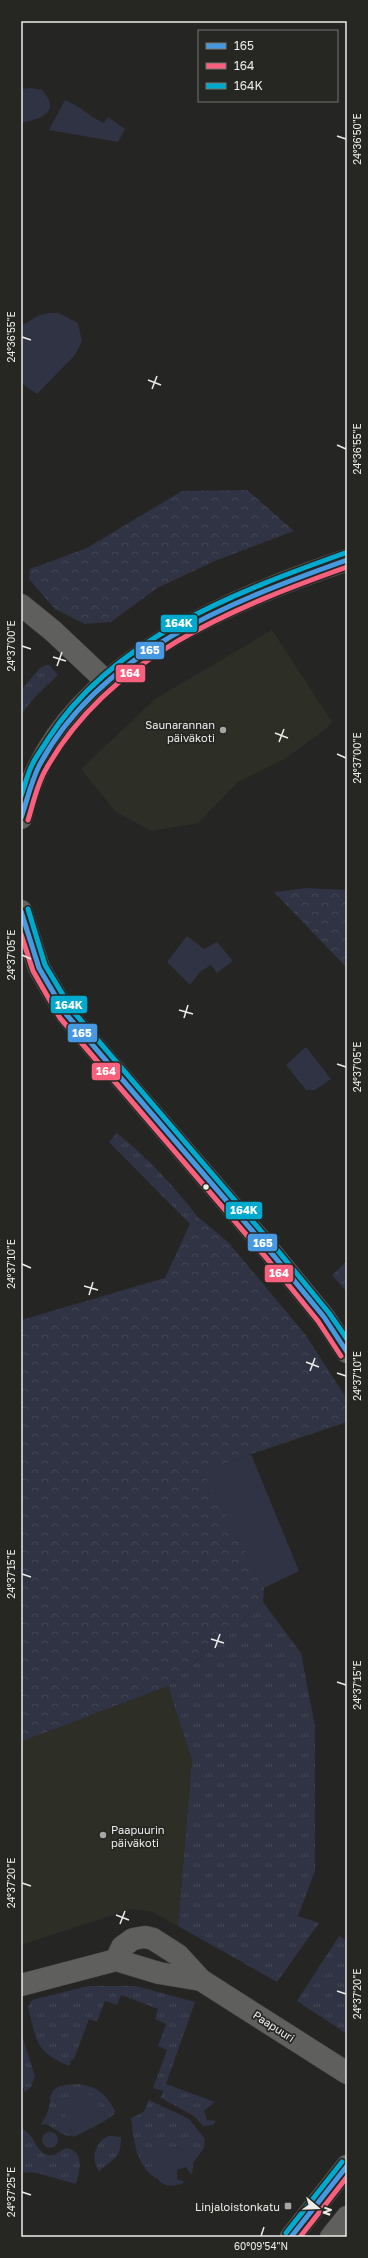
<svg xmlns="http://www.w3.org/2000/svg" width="368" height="2258" font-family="'Golos Text',sans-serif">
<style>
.built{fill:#2d2e26}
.grass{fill:url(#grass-tufts)}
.forest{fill:url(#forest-crowns)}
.park{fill:#2f3343}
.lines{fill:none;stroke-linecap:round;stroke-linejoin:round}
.minor-casing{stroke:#424341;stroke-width:23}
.tertiary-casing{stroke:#424341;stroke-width:23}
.minor{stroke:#5f605e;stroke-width:22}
.tertiary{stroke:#5f605e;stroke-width:22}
.bus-1-casing{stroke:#262623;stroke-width:8}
.bus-2-casing{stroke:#262623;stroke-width:8}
.bus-3-casing{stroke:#262623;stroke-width:8}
.bus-1{stroke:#4699e1;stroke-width:5}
.bus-2{stroke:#f8607d;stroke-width:5}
.bus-3{stroke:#00a9ce;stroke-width:5}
.ticks{fill:none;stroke:#ecedea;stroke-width:1.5}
.poi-dot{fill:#a6a7a5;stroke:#262623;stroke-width:1.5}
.bus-dot{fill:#ecedea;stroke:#262623;stroke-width:1.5}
.labels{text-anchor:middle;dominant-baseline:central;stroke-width:3.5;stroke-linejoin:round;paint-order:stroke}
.poi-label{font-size:11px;fill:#ecedea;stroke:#262623;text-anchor:end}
.street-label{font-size:11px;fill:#ecedea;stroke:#262623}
.line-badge{stroke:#262623;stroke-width:1.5}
.badge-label{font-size:11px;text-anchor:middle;font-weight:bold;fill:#fff}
.neatline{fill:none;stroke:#ecedea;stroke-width:1.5}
.ticks-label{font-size:10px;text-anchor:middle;fill:#ecedea}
</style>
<defs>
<pattern id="grass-tufts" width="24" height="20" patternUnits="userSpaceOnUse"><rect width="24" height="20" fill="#2f3343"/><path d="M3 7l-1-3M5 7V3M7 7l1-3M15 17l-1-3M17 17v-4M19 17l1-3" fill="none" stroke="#434755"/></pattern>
<pattern id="forest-crowns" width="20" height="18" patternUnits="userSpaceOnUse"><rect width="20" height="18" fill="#2f3343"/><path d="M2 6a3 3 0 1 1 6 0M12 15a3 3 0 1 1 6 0" fill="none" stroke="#434755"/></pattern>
</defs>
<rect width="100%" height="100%" fill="#252524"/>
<g class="built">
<polygon points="272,630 332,722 327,728 286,758 238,782 198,823 151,831 116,812 81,769 155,699"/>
<polygon points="168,1686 192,1760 178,1926 150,1911 131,1909 21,1945 21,1782 23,1741"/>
</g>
<g class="grass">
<polygon points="46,665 49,665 58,675 35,697 21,714 21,690 40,668"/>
<path d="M117 1133C147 1157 173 1185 197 1216L190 1224 109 1142Z"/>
<polygon points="263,1602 301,1653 315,1727 315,1871 298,1916 319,1923 277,1982 178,1926 192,1760 168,1686"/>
<polygon points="339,1936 347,1941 347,2034 297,2001"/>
<path d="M88 1986H136L195 2002 166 2084 215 2102 204 2111 207 2120 216 2121 213 2125 203 2126 194 2116 161 2098 163 2091 153 2088 167 2050 158 2046 166 2024 155 2019 158 2009 121 1995 117 2005 105 2001 97 2022 89 2019 74 2059H72L69 2066C34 2051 37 2041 28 2007L32 2000Z"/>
<polygon points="21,2032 35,2076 31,2087 25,2092 21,2082"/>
<path d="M79 2084C98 2087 106 2094 115 2111L113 2115 103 2122 105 2112 65 2109V2125L76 2136C65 2139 55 2128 46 2124L40 2125C61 2101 35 2085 79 2084Z"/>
<path d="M149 2100 189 2119 205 2139 204 2148 193 2163C188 2151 181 2146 168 2147L155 2175 157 2179C135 2165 134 2141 131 2118L144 2112Z"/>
<path d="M21 2128C37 2135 35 2157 53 2155 58 2154 62 2149 67 2148 85 2152 80 2171 76 2184L37 2173 21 2172Z"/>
<path d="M108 2136 121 2137C121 2159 114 2158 99 2171 90 2158 95 2143 108 2136Z"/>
</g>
<g class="forest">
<polygon points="247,490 294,531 217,560 157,588 111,622 85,624 55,609 29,579 30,569 87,548 182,491"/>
<polygon points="307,888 347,890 347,968 274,892"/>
<polygon points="197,1216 228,1242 305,1334 347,1399 347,1422 251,1454 204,1472 264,1588 263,1602 168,1686 23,1741 21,1782 21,1320 165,1278 190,1224"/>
<polygon points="347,1261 347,1292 332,1275"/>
</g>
<g class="park">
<path d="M32 88 42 90C62 112 41 119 21 123V89Z"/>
<path d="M65 100C80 106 90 117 104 123L108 117 125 129 118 142 49 130Z"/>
<polygon points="49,313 59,313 78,323 82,341 75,355 37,394 21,383 21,326 40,315"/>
<polygon points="187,936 204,949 217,942 233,961 217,973 211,965 200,972 190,985 167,962"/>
<polygon points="306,1047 331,1079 315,1090 306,1090 286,1065"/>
<polygon points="251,1454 299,1571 264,1588 203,1472"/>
<polygon points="83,2092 91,2095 105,2112 103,2122 76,2136 65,2125 65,2108 70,2098"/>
<circle cx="50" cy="2140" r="8"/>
<path d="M168 2147C183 2146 200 2158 191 2175L186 2167 177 2170V2179L185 2182C174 2188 162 2188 155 2175 152 2162 156 2154 168 2147Z"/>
</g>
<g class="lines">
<defs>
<g id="minor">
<polyline points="21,605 53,631 107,682"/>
<polyline points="116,1960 122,1947 133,1939 145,1937 153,1939 178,1955 201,1980 347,2073"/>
<polyline points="21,1985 116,1960 159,1973 201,1980"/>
</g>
<g id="tertiary">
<path d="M21 818C51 673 222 602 347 560"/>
<polyline points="21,911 39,968 66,1014 274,1256 324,1317 347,1352"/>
<polyline points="291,2237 347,2166"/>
<polyline points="331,2237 347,2217"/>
</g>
</defs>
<use href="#minor" class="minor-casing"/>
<use href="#tertiary" class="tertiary-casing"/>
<use href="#minor" class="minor"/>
<use href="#tertiary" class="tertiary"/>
<defs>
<g id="bus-1">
<path d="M21 818C27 801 31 782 39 766 99 652 232 601 347 560"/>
<polyline points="21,911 39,968 66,1014 274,1256 324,1317 347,1352"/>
<polyline points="291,2237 347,2166"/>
</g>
<g id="bus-2">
<path d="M28 820C33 804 37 784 46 769 109 657 232 608 347 567"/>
<polyline points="21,934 33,971 60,1018 269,1261 318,1321 341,1356"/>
<polyline points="300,2237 347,2177"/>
</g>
<g id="bus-3">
<path d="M21 796C25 786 27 775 32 765 36 756 43 748 48 739 113 638 236 592 345 553"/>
<polyline points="28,909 45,965 72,1010 279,1252 329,1313 347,1339"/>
<polyline points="286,2233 342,2162"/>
</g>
</defs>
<use href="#bus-1" class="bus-1-casing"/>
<use href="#bus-2" class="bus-2-casing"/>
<use href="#bus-3" class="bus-3-casing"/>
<use href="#bus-1" class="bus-1"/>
<use href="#bus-2" class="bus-2"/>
<use href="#bus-3" class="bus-3"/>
</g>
<path class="ticks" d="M337 136 346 139M22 337 31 340M148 380 161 385M152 389 157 376M337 445 346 449M22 646 31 649M53 657 66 661M57 666 62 652M275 733 288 738M279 742 284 729M337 754 346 758M22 955 31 959M179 1010 193 1014M184 1018 188 1005M337 1064 346 1067M22 1264 31 1268M84 1286 98 1290M89 1295 93 1282M306 1362 319 1367M310 1371 315 1358M337 1373 346 1376M22 1574 31 1577M211 1639 224 1643M215 1648 220 1634M337 1682 346 1685M22 1883 31 1886M116 1915 129 1920M120 1924 125 1911M337 1991 346 1994M22 2192 31 2195M261 2236 264 2227"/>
<g class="poi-dot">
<circle cx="223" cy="730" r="4"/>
<circle cx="103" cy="1835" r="4"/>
<rect x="284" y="2202" width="8" height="8" rx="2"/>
</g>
<circle class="bus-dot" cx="206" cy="1187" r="3.5"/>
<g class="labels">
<g class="poi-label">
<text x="215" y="724">Saunarannan<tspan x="215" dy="13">päiväkoti</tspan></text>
<text x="111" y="1829" text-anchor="start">Paapuurin<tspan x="111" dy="13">päiväkoti</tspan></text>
<text x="280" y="2206">Linjaloistonkatu</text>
</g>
<g class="street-label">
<text transform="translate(274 2026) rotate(33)">Paapuuri</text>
</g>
</g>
<g class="line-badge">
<rect x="160" y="614" width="38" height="19" rx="4" fill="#00a9ce"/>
<rect x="135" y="641" width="30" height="19" rx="4" fill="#4699e1"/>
<rect x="115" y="664" width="31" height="19" rx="4" fill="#f8607d"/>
<rect x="50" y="995" width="38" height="19" rx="4" fill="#00a9ce"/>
<rect x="67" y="1023" width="31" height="20" rx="4" fill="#4699e1"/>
<rect x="91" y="1062" width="30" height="19" rx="4" fill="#f8607d"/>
<rect x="225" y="1201" width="38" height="19" rx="4" fill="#00a9ce"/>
<rect x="247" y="1233" width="31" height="19" rx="4" fill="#4699e1"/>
<rect x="264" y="1264" width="30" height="19" rx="4" fill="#f8607d"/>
</g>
<g class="badge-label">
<text x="179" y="627">164K</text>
<text x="150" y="654">165</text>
<text x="130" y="677">164</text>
<text x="69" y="1009">164K</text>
<text x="82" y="1037">165</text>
<text x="106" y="1075">164</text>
<text x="244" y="1214">164K</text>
<text x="263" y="1247">165</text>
<text x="279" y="1277">164</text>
</g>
<rect width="368" height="2258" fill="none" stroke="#262623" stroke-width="44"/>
<rect x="198" y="30" width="140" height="72" fill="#262623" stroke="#757673"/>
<rect x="206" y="43" width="20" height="6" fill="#4699e1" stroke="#757673"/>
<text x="234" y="50" font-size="12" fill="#ecedea">165</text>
<rect x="206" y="63" width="20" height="6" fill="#f8607d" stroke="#757673"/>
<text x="234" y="70" font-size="12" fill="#ecedea">164</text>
<rect x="206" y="83" width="20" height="6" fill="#00a9ce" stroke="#757673"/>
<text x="234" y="90" font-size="12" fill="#ecedea">164K</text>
<g transform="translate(318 2208) rotate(109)" stroke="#262623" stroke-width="3" paint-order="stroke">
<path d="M0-3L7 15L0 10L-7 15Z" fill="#ecedea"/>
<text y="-6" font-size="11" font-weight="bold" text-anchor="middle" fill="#ecedea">N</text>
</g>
<rect x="22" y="22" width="324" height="2214" class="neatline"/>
<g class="ticks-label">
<text transform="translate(357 139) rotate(-90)" y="4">24°36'50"E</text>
<text transform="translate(11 337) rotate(-90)" y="4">24°36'55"E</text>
<text transform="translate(357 449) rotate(-90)" y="4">24°36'55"E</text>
<text transform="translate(11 646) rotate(-90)" y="4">24°37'00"E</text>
<text transform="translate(357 758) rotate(-90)" y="4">24°37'00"E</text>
<text transform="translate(11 955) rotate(-90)" y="4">24°37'05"E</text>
<text transform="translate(357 1067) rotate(-90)" y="4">24°37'05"E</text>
<text transform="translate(11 1264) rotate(-90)" y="4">24°37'10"E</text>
<text transform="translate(357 1376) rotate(-90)" y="4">24°37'10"E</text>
<text transform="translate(11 1574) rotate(-90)" y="4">24°37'15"E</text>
<text transform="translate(357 1685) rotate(-90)" y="4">24°37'15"E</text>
<text transform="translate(11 1883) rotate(-90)" y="4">24°37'20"E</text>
<text transform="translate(357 1994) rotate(-90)" y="4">24°37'20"E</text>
<text transform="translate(11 2192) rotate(-90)" y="4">24°37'25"E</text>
<text x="261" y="2250">60°09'54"N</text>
</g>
</svg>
